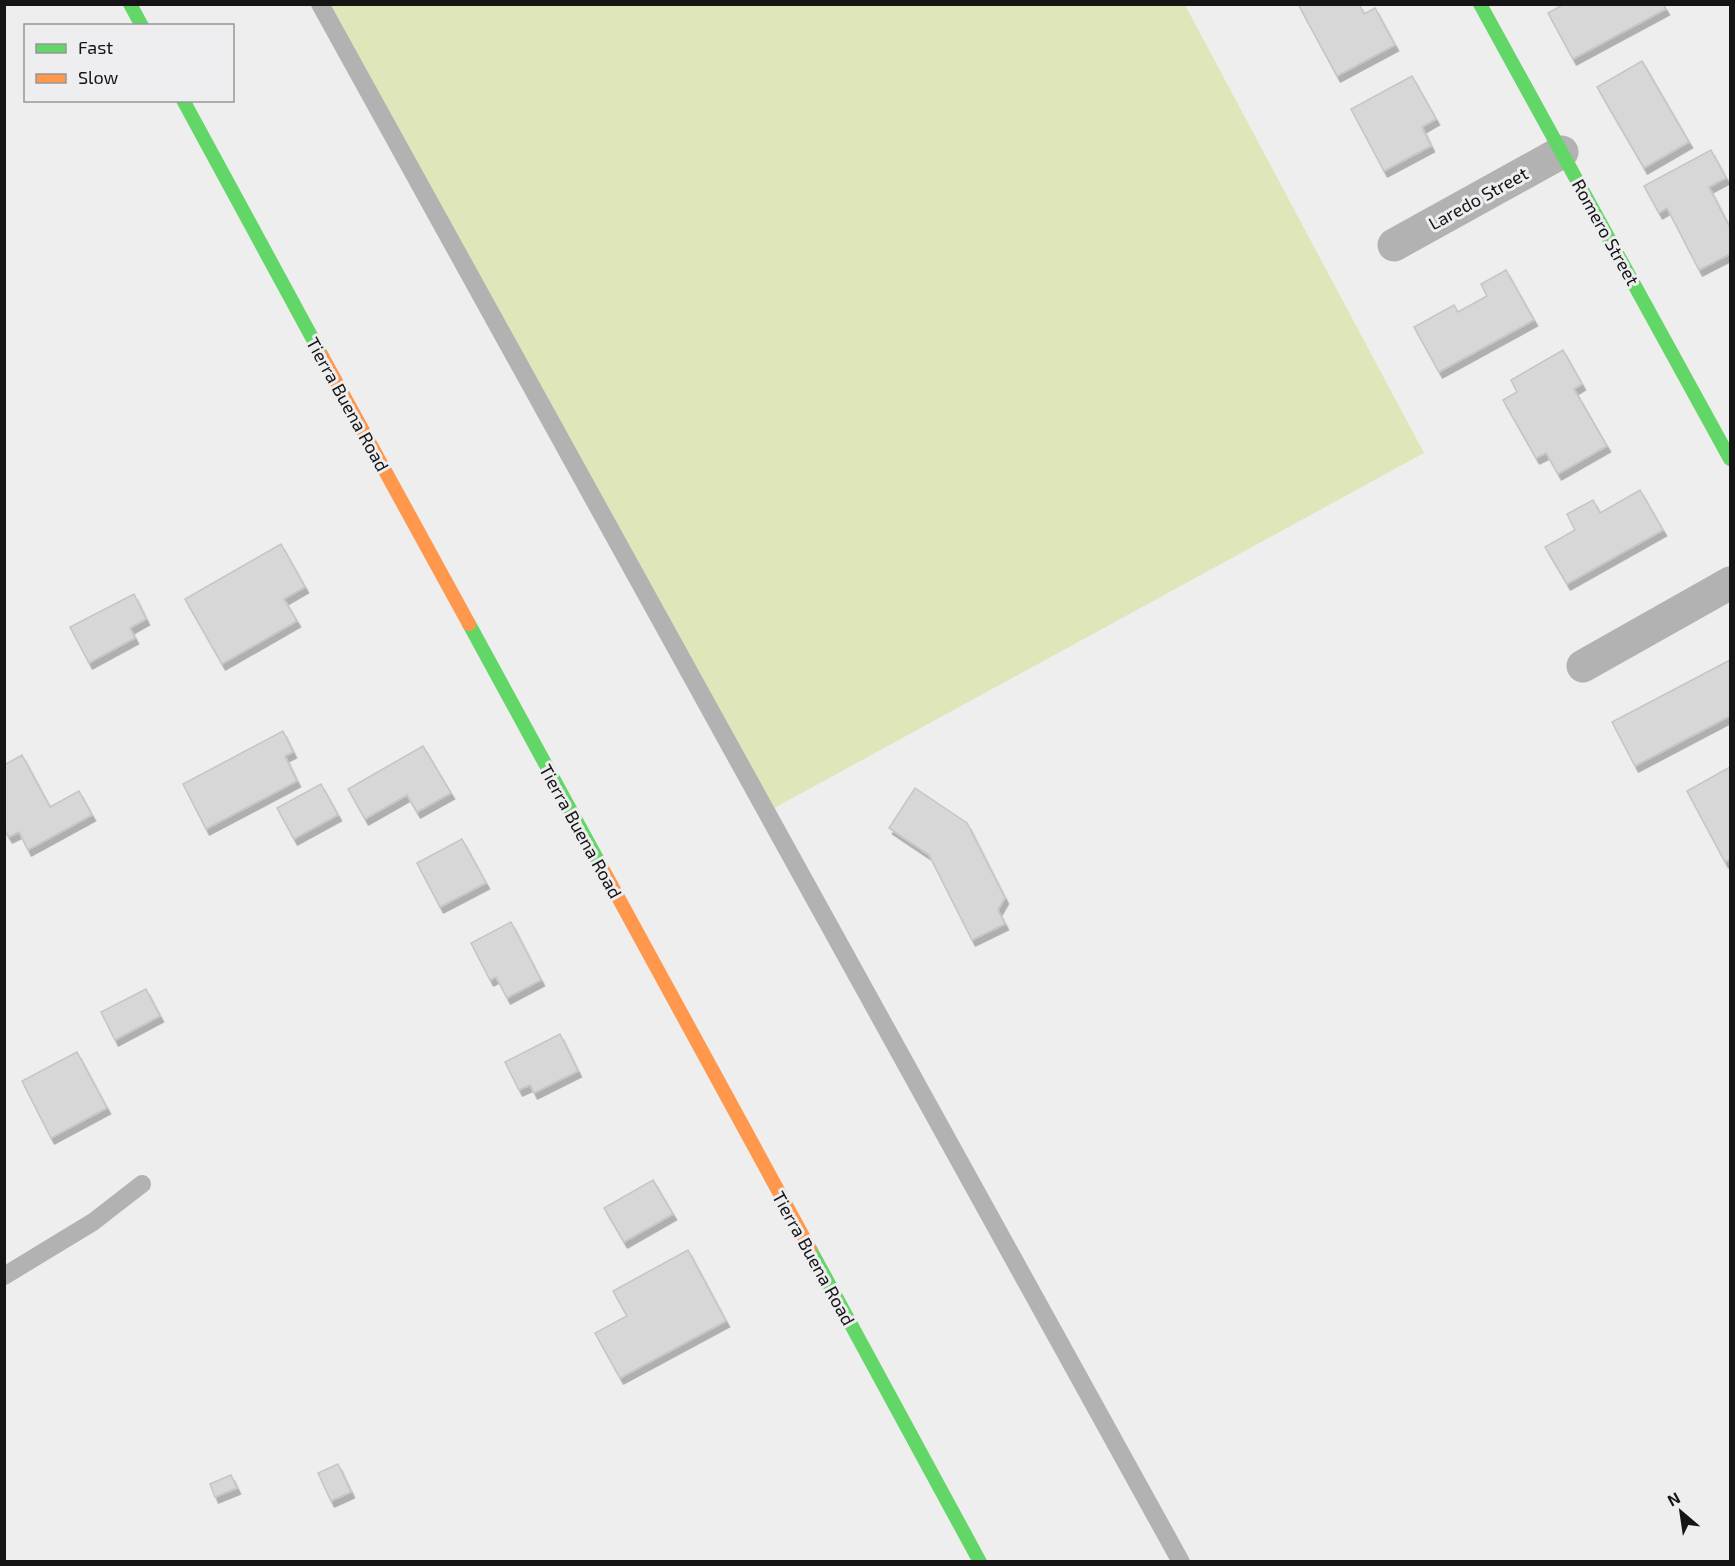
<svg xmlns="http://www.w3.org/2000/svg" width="1735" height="1566" font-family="'Exo 2',sans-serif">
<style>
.green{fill:#dfe6ba}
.building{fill:#d7d7d7;stroke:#c5c5c5;stroke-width:1.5;filter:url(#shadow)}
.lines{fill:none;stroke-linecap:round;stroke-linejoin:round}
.lane{stroke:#b2b2b3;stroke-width:18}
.street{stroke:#b2b2b3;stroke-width:33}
.fast{stroke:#63d668;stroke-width:14}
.slow{stroke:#ff974d;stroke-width:14}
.labels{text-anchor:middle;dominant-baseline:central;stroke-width:6;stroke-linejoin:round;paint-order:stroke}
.street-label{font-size:18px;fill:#151516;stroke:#eeedef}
</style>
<defs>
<filter id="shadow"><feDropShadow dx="3.5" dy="6" stdDeviation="0" flood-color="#0004"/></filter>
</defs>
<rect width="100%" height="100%" fill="#eee"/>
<polygon class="green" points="320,5 1185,5 1424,453 767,812"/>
<g class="building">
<polygon points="1298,4 1359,4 1364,14 1375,8 1395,45 1337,76"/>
<polygon points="1564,4 1663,4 1666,9 1573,59 1548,13"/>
<polygon points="1642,61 1689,142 1644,168 1597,87"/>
<polygon points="1412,76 1436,119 1422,127 1431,146 1384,171 1351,109"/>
<polygon points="1711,150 1726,178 1709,187 1730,228 1730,254 1699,270 1667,208 1659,213 1644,186"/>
<polygon points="1506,270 1534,320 1439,372 1414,327 1454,305 1458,312 1487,296 1481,284"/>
<polygon points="1563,350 1582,384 1574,389 1607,446 1558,474 1546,453 1536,458 1503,400 1517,392 1511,380"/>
<polygon points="1640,490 1663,530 1567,584 1545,547 1575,530 1567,514 1593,500 1600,513"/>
<polygon points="281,544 305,587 284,599 297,621 222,664 185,599"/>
<polygon points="134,594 146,619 130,628 135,638 89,663 70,627"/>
<polygon points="1730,660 1730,716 1635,766 1612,722"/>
<polygon points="283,731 293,752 285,756 297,781 206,829 183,784"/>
<polygon points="423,746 451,793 417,812 407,795 365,819 348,789"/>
<polygon points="22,755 50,807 79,791 92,815 28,850 19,832 9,837 4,829 4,765"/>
<polygon points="1730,767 1730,859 1725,862 1687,791"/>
<polygon points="321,784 338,815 294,839 277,808"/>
<polygon points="915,788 967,823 1005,898 998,910 1005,924 972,940 929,855 889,828"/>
<polygon points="462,839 486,883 440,907 417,863"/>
<polygon points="511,922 541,980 507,998 496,977 490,980 471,943"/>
<polygon points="146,989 160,1016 115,1040 101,1012"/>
<polygon points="560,1034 578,1071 534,1093 530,1085 519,1090 505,1062"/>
<polygon points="77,1052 107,1108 51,1138 22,1081"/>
<polygon points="653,1180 673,1214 624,1242 604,1208"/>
<polygon points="688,1250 726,1321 620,1378 595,1333 627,1316 613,1291"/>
<polygon points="338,1464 351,1492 331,1501 318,1473"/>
<polygon points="231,1475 237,1488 215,1497 210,1484"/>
</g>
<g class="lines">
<g class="lane">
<polyline points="320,4 1181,1562"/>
<polyline points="4,1276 93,1222 142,1184"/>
</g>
<g class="street">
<polyline points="1394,245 1562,152"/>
<polyline points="1583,666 1730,583"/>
</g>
<g class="fast">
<polyline points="130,4 142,26"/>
<polyline points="1480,4 1730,459"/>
<polyline points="183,100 322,356"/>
<polyline points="469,624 601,866"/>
<polyline points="810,1249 980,1562"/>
</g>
<g class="slow">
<polyline points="322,356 469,624"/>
<polyline points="601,866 810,1249"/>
</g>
</g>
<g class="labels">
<g class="street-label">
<text transform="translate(1478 198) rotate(-29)">Laredo Street</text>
<text transform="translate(1606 232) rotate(61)">Romero Street</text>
<text transform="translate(348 404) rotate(61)">Tierra Buena Road</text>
<text transform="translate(581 831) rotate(61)">Tierra Buena Road</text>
<text transform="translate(814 1258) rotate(61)">Tierra Buena Road</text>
</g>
</g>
<rect width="1735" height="1566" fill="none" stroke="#151516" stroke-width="12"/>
<rect x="24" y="24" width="210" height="78" fill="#eeedef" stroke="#979798" stroke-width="1.5"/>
<rect x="36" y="44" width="30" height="9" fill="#63d668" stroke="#979798" stroke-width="1.5"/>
<text x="78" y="54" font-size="18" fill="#151516">Fast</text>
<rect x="36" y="74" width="30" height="9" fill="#ff974d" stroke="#979798" stroke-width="1.5"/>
<text x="78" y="84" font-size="18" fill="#151516">Slow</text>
<g transform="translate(1681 1512) rotate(331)" stroke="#eeedef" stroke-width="4.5" paint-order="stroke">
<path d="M0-4.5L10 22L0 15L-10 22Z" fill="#151516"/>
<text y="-9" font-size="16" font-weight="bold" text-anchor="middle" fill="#151516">N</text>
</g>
</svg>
